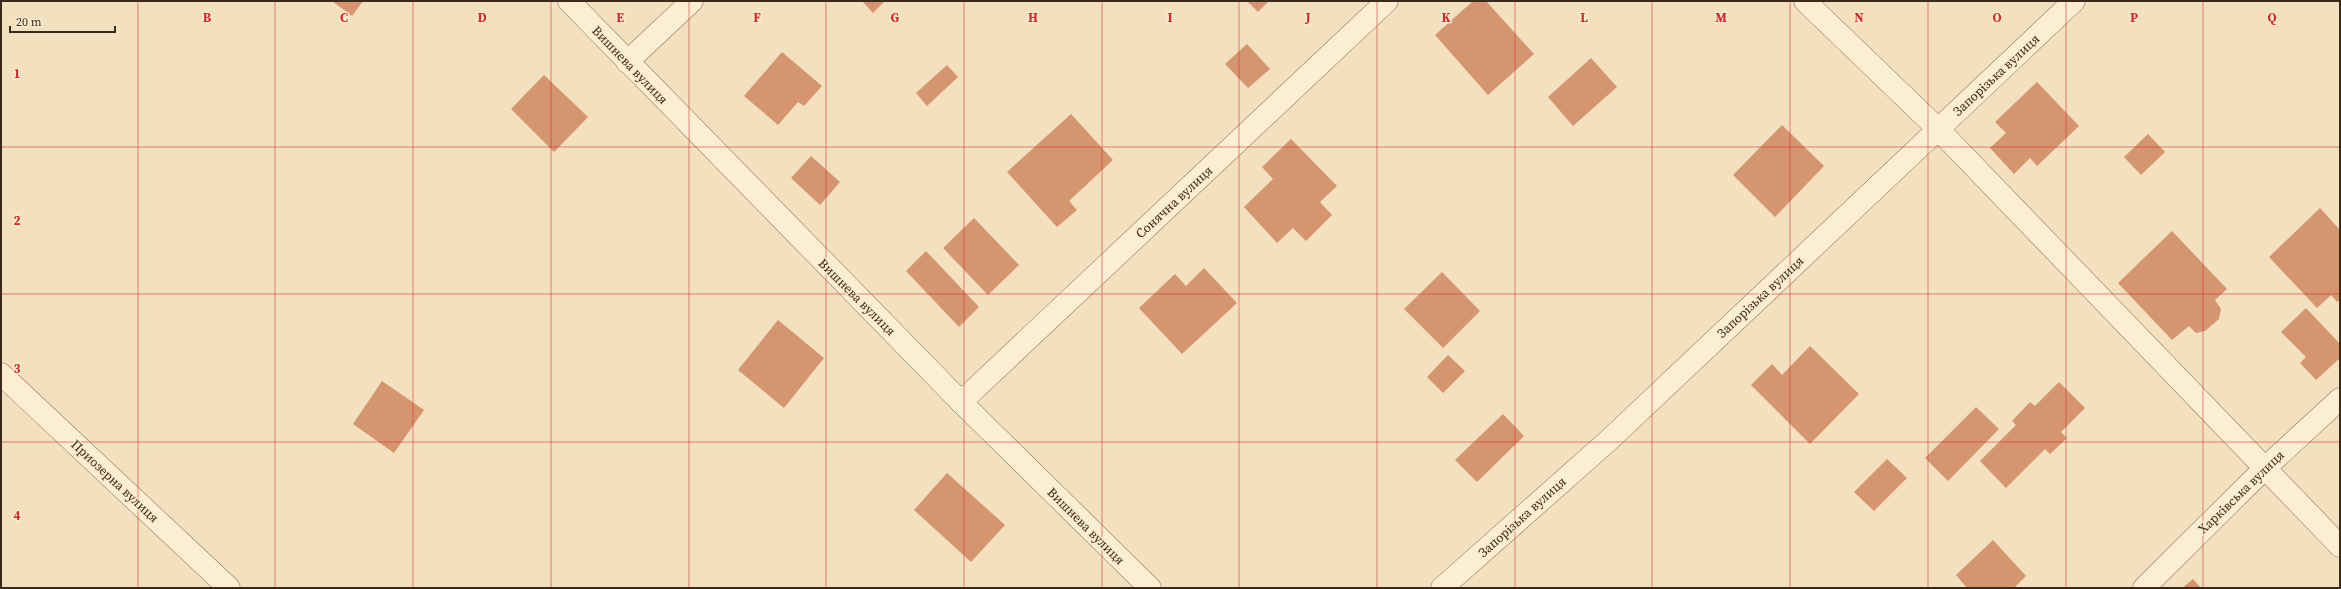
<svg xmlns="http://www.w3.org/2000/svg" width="2341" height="589" font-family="'Source Serif 4',serif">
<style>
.building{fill:#d5956f}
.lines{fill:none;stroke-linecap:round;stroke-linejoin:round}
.street-casing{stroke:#8d7054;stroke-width:23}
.street{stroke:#fceed2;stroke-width:22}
.grid{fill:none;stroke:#d62828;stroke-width:1;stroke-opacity:0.55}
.labels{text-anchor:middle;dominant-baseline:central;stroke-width:3;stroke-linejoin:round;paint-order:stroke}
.street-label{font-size:13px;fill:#3b291b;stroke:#f9ebce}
.grid-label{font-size:13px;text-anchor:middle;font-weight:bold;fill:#d62828;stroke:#f9ebce;stroke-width:3;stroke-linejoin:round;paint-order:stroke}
</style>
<rect width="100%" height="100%" fill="#f3e0be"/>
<g class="building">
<polygon points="332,1 363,1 352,16"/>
<polygon points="862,1 885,1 873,13"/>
<polygon points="1247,1 1269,1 1258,12"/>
<polygon points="1473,1 1486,1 1534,54 1488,95 1435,35"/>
<polygon points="1247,44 1270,69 1248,88 1225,64"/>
<polygon points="782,52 822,86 804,106 798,102 778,125 744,96"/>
<polygon points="1591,58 1617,87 1573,126 1548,97"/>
<polygon points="947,65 958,77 927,106 916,93"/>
<polygon points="544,75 588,117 554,152 511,109"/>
<polygon points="2037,82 2079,126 2037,166 2030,158 2014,174 1990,148 2006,133 1995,122"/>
<polygon points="1071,114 1113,160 1069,201 1077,210 1057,227 1007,172"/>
<polygon points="1782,125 1824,166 1775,217 1733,175"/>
<polygon points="2148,134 2165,152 2141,175 2124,157"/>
<polygon points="1291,139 1337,186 1320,202 1332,215 1306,241 1293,228 1277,243 1244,207 1273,179 1262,167"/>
<polygon points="811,156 840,182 820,205 791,178"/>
<polygon points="2320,208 2340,230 2340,300 2337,302 2331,295 2317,308 2269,257"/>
<polygon points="974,218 1019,265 988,295 943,248"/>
<polygon points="2172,231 2227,289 2215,300 2221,309 2219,319 2205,331 2196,333 2189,326 2172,340 2118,283"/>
<polygon points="926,251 979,307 959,327 906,271"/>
<polygon points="1204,268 1237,303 1182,354 1139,308 1175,274 1186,286"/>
<polygon points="1442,272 1480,311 1443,348 1404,309"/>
<polygon points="2306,308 2340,344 2340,358 2316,380 2300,363 2306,357 2281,332"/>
<polygon points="778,320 824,358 784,408 738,370"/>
<polygon points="1810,346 1859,394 1810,444 1751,385 1772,364 1782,375"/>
<polygon points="1448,355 1465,371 1443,393 1427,377"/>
<polygon points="382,381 424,410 394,453 353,424"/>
<polygon points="2059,382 2085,408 2061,432 2067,438 2050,454 2045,449 2006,488 1980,461 2016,425 2012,421 2030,402 2035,406"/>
<polygon points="1976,407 1999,429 1948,481 1925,458"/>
<polygon points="1503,414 1524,436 1477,482 1455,460"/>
<polygon points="1887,459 1907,478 1874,511 1854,492"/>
<polygon points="947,473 1005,525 971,562 914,510"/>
<polygon points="1993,540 2026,576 2014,588 1967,588 1956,575"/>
<polygon points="2193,579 2201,588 2182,588"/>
</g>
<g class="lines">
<defs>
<g id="street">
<polyline points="569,1 961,402 1150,588"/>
<polyline points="1805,1 1938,129 2340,546"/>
<polyline points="627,62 692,1"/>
<polyline points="1,374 229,588"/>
<polyline points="961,402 1387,1"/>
<polyline points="1442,588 1609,440 2074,1"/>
<polyline points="2144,588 2265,468 2340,399"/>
</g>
</defs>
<use href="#street" class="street-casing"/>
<use href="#street" class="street"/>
</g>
<path class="grid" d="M138 1V588M275 1V588M413 1V588M551 1V588M689 1V588M826 1V588M964 1V588M1102 1V588M1239 1V588M1377 1V588M1515 1V588M1652 1V588M1790 1V588M1928 1V588M2066 1V588M2203 1V588M1 147H2340M1 294H2340M1 442H2340"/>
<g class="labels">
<g class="street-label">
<text transform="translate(630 65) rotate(46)">Вишнева вулиця</text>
<text transform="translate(1996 75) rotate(-43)">Запорізька вулиця</text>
<text transform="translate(1174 202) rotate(-43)">Сонячна вулиця</text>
<text transform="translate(857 297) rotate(45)">Вишнева вулиця</text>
<text transform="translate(1760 297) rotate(-43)">Запорізька вулиця</text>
<text transform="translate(115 481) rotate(43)">Приозерна вулиця</text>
<text transform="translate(2241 492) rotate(-44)">Харківська вулиця</text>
<text transform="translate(1522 517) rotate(-42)">Запорізька вулиця</text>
<text transform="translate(1086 526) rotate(45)">Вишнева вулиця</text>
</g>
</g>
<g class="grid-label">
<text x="207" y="22">B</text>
<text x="344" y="22">C</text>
<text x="482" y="22">D</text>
<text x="620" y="22">E</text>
<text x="757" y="22">F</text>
<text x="895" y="22">G</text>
<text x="1033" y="22">H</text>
<text x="1170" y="22">I</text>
<text x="1308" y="22">J</text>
<text x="1446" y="22">K</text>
<text x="1584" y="22">L</text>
<text x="1721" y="22">M</text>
<text x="1859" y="22">N</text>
<text x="1997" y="22">O</text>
<text x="2134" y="22">P</text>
<text x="2272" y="22">Q</text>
<text x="17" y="78">1</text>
<text x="17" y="225">2</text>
<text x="17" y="373">3</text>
<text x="17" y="520">4</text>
</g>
<rect width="2341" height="589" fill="none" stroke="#3b291b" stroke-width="4"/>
<path d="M10 26v6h105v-6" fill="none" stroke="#3b291b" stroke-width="2"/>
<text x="16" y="26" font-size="12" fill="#3b291b" stroke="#f9ebce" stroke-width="3" paint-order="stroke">20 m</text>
</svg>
